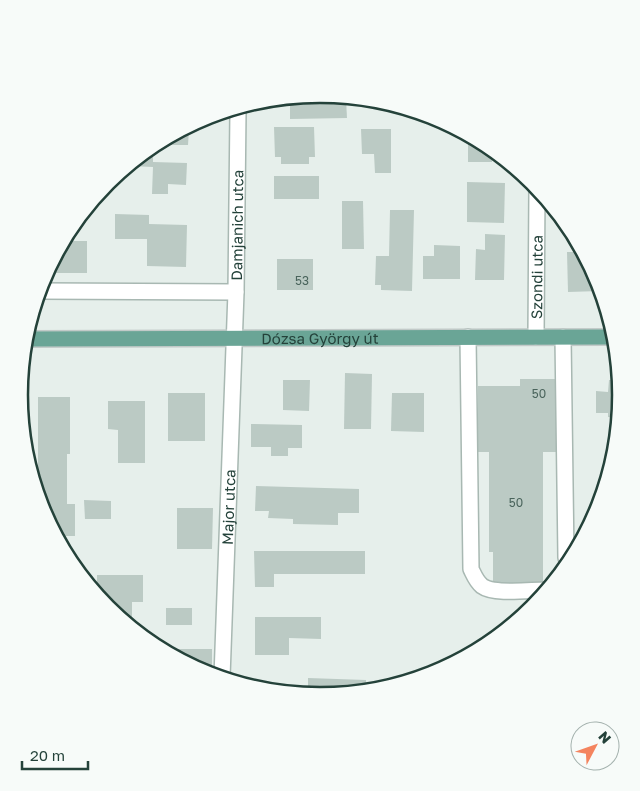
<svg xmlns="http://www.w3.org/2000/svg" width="640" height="791" font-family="'Golos Text',sans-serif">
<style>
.building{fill:#bbcac4}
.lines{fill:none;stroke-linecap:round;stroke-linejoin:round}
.minor-casing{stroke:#a8b8b2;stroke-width:18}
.major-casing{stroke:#c2cac8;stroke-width:18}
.minor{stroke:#fff;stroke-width:15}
.major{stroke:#6aa596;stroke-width:15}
.labels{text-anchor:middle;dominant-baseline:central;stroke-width:5;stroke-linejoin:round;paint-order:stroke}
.number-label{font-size:12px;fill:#4a645c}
.street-label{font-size:15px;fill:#24423a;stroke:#f7fbf9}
.rim{fill:none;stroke:#24423a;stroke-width:2.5}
</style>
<rect width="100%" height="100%" fill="#e6efeb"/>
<g class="building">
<polygon points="320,94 346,99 347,118 290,119 290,100"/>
<polygon points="274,127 314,127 315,157 309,157 309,164 281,164 281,157 275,157"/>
<polygon points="189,128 188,145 163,145"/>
<polygon points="361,129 391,129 391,173 375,173 374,154 362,154"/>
<polygon points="468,139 492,155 492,162 468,162"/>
<polygon points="148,155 153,155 153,162 187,163 186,185 168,184 168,194 152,194 153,167 131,166"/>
<rect x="274" y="176" width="45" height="23"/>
<polygon points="467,182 505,183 504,223 467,222"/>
<polygon points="342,201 363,201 364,249 342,249"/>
<polygon points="390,210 414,210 412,291 381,290 381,285 375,285 376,256 389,256"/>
<polygon points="115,214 149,215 149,224 187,225 186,267 147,266 147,239 115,239"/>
<polygon points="485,234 505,235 504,280 475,280 476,249 485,250"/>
<polygon points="68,241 87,241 87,273 50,273 50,268"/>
<polygon points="434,245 460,246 460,279 423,279 423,256 434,256"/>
<polygon points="567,252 579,252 598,280 600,291 568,292"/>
<rect x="277" y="259" width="36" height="31"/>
<polygon points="345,373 372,374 371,429 344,429"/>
<polygon points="520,379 558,379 559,452 543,452 543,583 493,583 493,552 489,552 489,452 478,452 478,386 520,386"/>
<polygon points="283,380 310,380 309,411 283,410"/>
<polygon points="609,380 618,380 621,396 617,418 608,417 608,413 596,413 596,391 608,392"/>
<rect x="168" y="393" width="37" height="48"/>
<polygon points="392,393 424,393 424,432 391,431"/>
<polygon points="38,397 70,397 70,454 67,454 67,504 75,504 75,536 58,536 44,514 44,504 40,504 38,491"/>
<polygon points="108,401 145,401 145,463 118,463 118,430 108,429"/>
<polygon points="251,424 302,425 302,448 288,448 288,456 271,456 271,447 251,447"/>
<polygon points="256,486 359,489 359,513 338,513 338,525 293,524 293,519 268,518 269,511 255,511"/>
<polygon points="84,500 111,501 111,519 85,519"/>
<polygon points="177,508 213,508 212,549 177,549"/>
<polygon points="254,551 365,551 365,574 274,574 274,587 255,587"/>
<polygon points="97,575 143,575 143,602 132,602 132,621 125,621 108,609 108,602 102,602 97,593"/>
<rect x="166" y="608" width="26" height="17"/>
<polygon points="255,617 321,617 321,639 289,638 289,655 255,655"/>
<polygon points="167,649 212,649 212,670 199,670"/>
<polygon points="308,678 366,680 366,688 320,697 308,694"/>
</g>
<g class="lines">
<defs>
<g id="minor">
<polyline points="40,291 236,292"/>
<path d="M468 337 471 569C474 575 476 581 482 586 494 595 530 590 546 590"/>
<path id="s1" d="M536 337 537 188"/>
<polyline points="563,337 566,558"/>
<path id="s2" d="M222 677 236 292 238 111"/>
</g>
<g id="major">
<path id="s3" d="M30 339 610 337"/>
</g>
</defs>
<use href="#minor" class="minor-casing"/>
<use href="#major" class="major-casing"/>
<use href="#minor" class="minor"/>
<use href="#major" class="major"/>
</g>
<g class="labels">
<g class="number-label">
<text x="302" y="280">53</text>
<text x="539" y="393">50</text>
<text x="516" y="502">50</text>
</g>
<g class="street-label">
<text stroke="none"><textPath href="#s2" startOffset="452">Damjanich utca</textPath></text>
<text stroke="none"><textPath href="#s1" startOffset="60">Szondi utca</textPath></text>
<text stroke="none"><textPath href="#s3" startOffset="290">Dózsa György út</textPath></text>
<text stroke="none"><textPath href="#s2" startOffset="170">Major utca</textPath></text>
</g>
</g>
<path d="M0 0H640V791H0ZM28 395a292 292 0 1 1 584 0a292 292 0 1 1-584 0Z" fill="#f7fbf9" fill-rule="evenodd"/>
<path class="rim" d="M28 395a292 292 0 1 1 584 0a292 292 0 1 1-584 0Z"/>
<g transform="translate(595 746) rotate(49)"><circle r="24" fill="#f7fbf9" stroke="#a3b1ad"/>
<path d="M0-4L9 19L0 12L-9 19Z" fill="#f4845f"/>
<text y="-8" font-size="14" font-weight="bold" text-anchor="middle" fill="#24423a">N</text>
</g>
<path d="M22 761v8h66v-8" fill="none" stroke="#24423a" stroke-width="2.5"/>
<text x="30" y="761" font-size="15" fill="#24423a" stroke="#f7fbf9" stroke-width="4" paint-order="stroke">20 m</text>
</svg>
